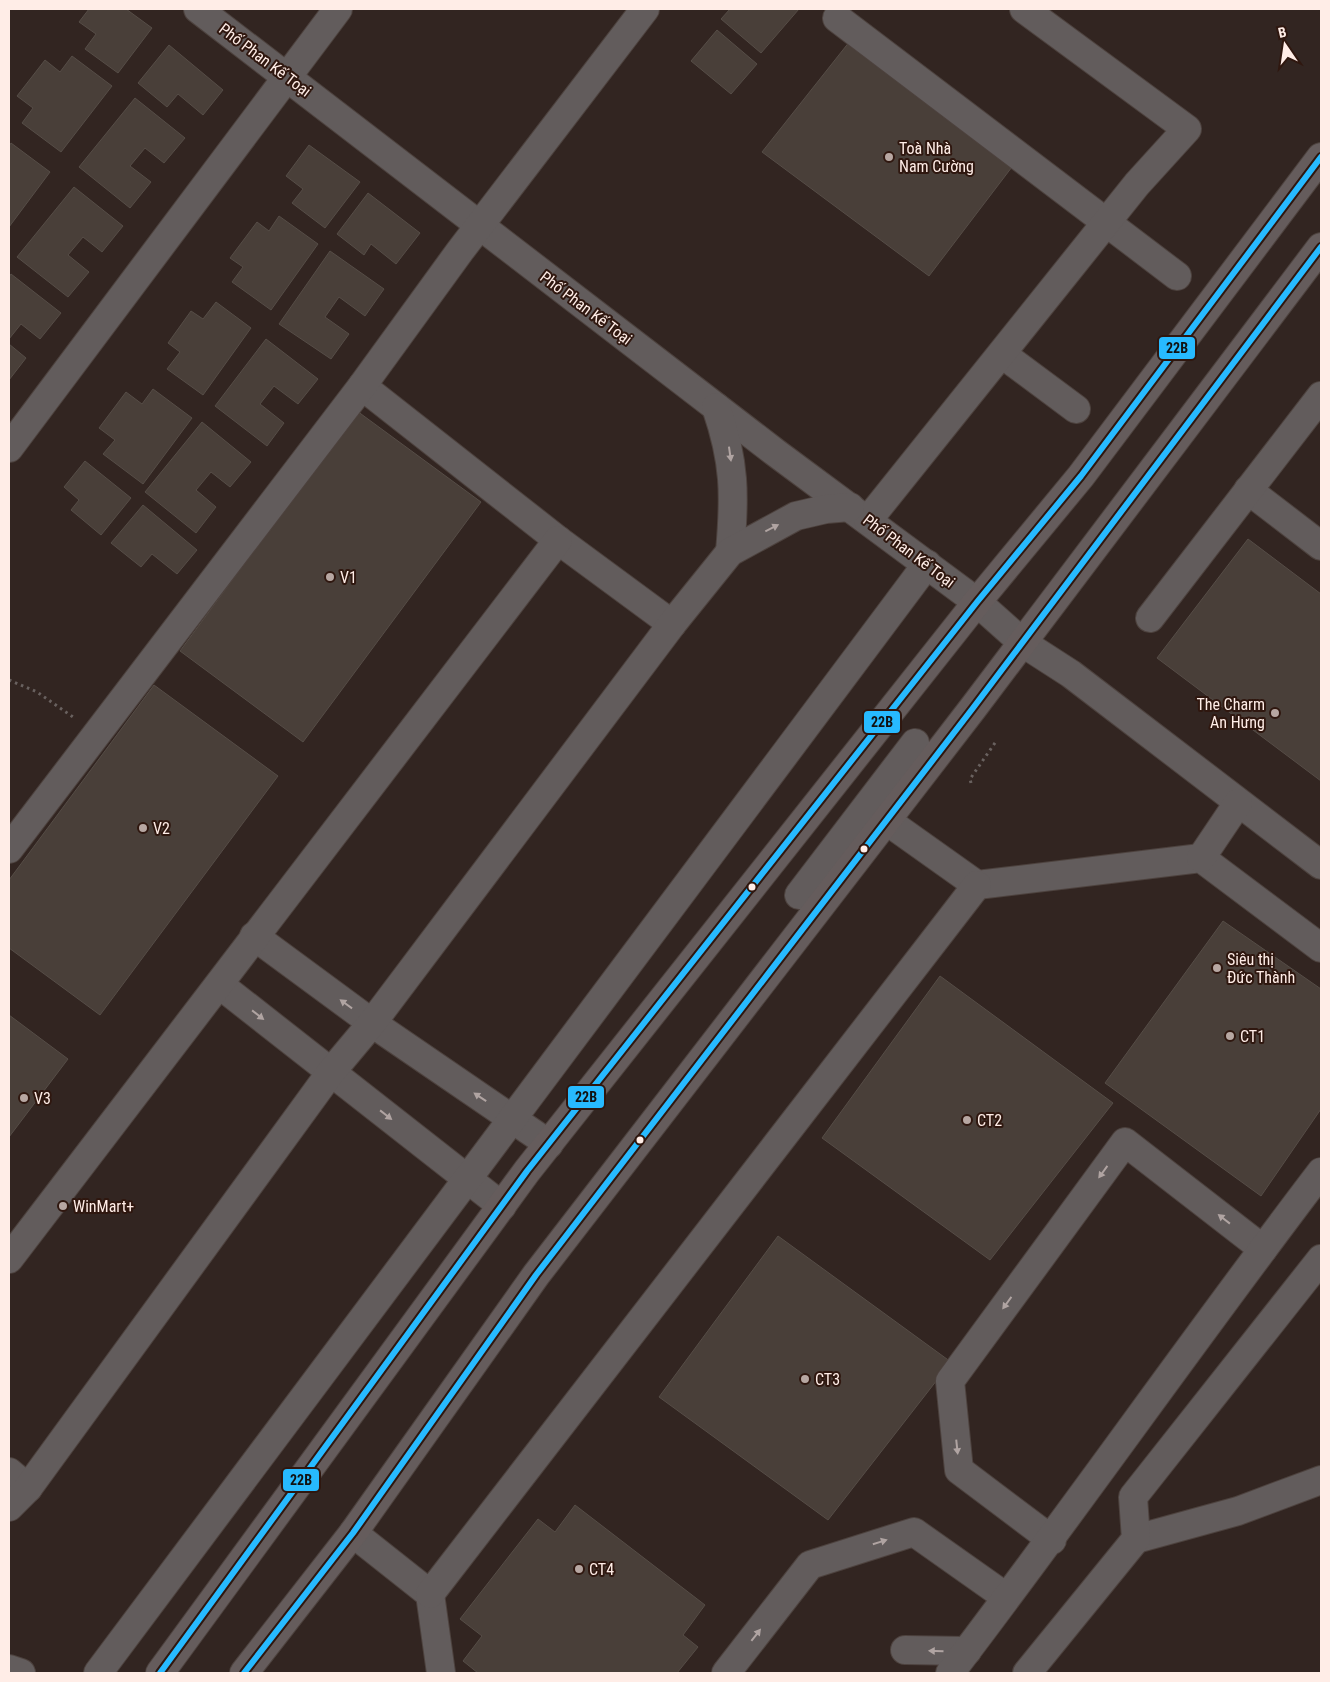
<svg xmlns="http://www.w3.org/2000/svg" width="1330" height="1682" font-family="'Roboto Condensed',sans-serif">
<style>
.building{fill:#493f39;stroke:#564d47}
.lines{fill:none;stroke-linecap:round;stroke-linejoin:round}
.minor-casing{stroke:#4d423e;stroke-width:30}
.major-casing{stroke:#4d423e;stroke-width:30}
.path{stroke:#69615f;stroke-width:3;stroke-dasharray:2.5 4;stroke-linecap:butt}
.minor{stroke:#625c5c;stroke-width:28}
.major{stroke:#655c5c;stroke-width:28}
.bus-1-casing{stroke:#2f170f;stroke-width:10}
.bus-1{stroke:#27baff;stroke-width:6}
.oneway{fill:#b0a4a2}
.poi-dot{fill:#b7a7a2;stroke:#2f170f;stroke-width:2}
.bus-dot{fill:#ffede7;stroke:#2f170f;stroke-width:2}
.labels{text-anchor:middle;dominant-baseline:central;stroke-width:4;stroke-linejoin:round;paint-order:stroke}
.street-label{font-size:16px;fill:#ffede7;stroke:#2f170f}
.poi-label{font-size:16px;fill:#ffede7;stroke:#2f170f;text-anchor:start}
.line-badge{stroke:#2f170f;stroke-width:2}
.pale-badge-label{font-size:14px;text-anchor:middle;font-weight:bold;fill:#111}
</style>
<rect width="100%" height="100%" fill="#322521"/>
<g class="building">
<polygon points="89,9 126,9 152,28 118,73 85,49 96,34 79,22"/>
<polygon points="730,9 799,9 761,53 721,19"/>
<polygon points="717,30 757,64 731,94 691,61"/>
<polygon points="850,41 1015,163 929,276 762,152"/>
<polygon points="169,45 223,90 203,115 178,94 167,107 138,83"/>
<polygon points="72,56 112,86 61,152 22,123 33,108 17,96 45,60 60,72"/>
<polygon points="135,98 185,138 164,163 145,148 130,166 151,182 130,208 79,167"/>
<polygon points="11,143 50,172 9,227 9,146"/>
<polygon points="309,145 360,182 325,228 292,203 303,189 286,176"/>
<polygon points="74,187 123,226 102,252 83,237 68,255 89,272 68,297 17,257"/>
<polygon points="368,193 420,233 396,264 371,244 364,255 337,234"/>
<polygon points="279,216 318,244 271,310 232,282 243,267 230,258 257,222 269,231"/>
<polygon points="330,251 384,289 365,316 339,297 325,317 349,334 331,359 279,324"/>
<polygon points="11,274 61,313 40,339 21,324 9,339 9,277"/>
<polygon points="216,302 251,328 203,395 167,369 180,352 168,343 191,311 203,319"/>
<polygon points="266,339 318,379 298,404 274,386 260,404 284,423 267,446 215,406"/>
<polygon points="9,344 26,358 9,380"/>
<polygon points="153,389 192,418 143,484 103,454 115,440 99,428 126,392 142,404"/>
<polygon points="357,411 481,502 303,742 180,651"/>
<polygon points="202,422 251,462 230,487 211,472 196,490 216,507 196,533 145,492"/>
<polygon points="85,461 131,498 101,535 71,510 79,500 64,487"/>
<polygon points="143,505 197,550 177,574 152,554 141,567 111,543"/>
<polygon points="1248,539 1321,594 1321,781 1157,658"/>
<polygon points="154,685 278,776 100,1015 9,948 9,880"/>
<polygon points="1223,921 1321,989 1321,1109 1261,1196 1105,1083"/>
<polygon points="940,976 1113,1103 990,1260 822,1138"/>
<polygon points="9,1015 68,1059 9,1137"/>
<polygon points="778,1236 951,1362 828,1520 659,1397"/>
<polygon points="575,1505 705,1605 683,1635 698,1647 677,1673 478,1673 463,1661 482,1636 460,1619 538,1519 555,1532"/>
</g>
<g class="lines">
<defs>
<g id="minor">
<polyline points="198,9 776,453 977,602 1023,643 1071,674 1321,865"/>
<polyline points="837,18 1177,276"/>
<polyline points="1002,354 1076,409"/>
<polyline points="362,386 558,540 672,624"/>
<path d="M716 407C735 462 735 495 730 552"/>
<polyline points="9,448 338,9"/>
<polyline points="1248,490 1321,546"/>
<polyline points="868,520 1137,184 1187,129 1024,9"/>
<polyline points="1150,618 1321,396"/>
<polyline points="887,821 977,885 1201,858 1321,948"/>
<polyline points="9,849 362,386 460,251 645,9"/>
<polyline points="1201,858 1238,803"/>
<polyline points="799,895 915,743"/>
<polyline points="254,936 372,1023 549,1144"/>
<polyline points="220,985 502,1206"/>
<polyline points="9,1259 558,540"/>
<polyline points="9,1472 28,1488"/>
<polyline points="9,1507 28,1488 331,1072 372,1023 672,624 730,552 796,516 826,509 850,507"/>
<polyline points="353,1533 430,1594 441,1673"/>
<polyline points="1136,1539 1238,1511 1321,1480"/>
<polyline points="1052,1540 959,1470 950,1381 1125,1142 1263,1249"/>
<polyline points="430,1594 977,885"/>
<polyline points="905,1650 967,1651"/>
<polyline points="9,1669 21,1673"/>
<polyline points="98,1673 927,564"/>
<polyline points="726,1673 810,1565 914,1532 1006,1597"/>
<path d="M950 1673C1076 1508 1195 1337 1321 1172"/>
<polyline points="1027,1673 1136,1539 1133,1497 1321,1259"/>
</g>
<g id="major">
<polyline points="160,1673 527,1171 977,602 1081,476 1321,157"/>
<polyline points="244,1673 353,1533 536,1275 973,708 1321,247"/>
</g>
</defs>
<use href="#minor" class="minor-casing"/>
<use href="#major" class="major-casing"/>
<g class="path">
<polyline points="9,680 37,692 73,717"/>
<polyline points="971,783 970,779 997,740"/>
</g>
<use href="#minor" class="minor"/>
<use href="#major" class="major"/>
<defs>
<g id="bus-1">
<polyline points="160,1673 527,1171 977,602 1081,476 1321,157"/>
<polyline points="244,1673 353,1533 536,1275 973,708 1321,247"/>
</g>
</defs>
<use href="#bus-1" class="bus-1-casing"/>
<use href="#bus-1" class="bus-1"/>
</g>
<defs><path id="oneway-solid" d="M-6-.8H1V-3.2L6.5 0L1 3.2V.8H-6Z" transform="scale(1.25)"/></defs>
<g class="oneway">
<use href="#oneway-solid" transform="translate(730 454) rotate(82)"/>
<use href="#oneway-solid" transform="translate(772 528) rotate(-27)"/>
<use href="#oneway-solid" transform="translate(346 1004) rotate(-144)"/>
<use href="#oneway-solid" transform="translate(258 1015) rotate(38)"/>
<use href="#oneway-solid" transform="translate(480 1097) rotate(-146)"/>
<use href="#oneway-solid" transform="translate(386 1115) rotate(38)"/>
<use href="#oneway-solid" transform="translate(1103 1172) rotate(126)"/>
<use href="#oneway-solid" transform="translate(1224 1219) rotate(-142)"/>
<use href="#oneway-solid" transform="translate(1007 1303) rotate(126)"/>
<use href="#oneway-solid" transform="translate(957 1447) rotate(84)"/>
<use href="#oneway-solid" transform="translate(880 1542) rotate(-17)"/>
<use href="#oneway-solid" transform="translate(756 1635) rotate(-52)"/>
<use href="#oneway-solid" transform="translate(936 1651) rotate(-179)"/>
</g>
<g class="poi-dot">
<circle cx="889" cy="157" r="5"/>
<circle cx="330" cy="577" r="5"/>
<circle cx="1275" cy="713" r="5"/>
<circle cx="143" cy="828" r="5"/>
<circle cx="1217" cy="968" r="5"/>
<circle cx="1230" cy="1036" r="5"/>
<circle cx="24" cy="1098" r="5"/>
<circle cx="967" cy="1120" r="5"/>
<circle cx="63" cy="1206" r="5"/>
<circle cx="805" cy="1379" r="5"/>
<circle cx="579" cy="1569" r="5"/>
</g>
<g class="bus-dot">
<circle cx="864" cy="849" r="4.5"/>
<circle cx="752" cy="887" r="4.5"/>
<circle cx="640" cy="1140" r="4.5"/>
</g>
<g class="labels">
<g class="street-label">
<text transform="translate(265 60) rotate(37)">Phố Phan Kế Toại</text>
<text transform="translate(586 308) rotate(37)">Phố Phan Kế Toại</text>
<text transform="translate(909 551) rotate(37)">Phố Phan Kế Toại</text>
</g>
<g class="poi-label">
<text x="899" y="148">Toà Nhà<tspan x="899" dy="18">Nam Cường</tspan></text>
<text x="340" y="577">V1</text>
<text x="1265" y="704" text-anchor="end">The Charm<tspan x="1265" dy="18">An Hưng</tspan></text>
<text x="153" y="828">V2</text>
<text x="1227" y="959">Siêu thị<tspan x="1227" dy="18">Đức Thành</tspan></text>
<text x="1240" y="1036">CT1</text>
<text x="34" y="1098">V3</text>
<text x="977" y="1120">CT2</text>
<text x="73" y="1206">WinMart+</text>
<text x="815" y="1379">CT3</text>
<text x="589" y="1569">CT4</text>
</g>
</g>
<g class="line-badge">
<rect x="1158" y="336" width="38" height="24" rx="5" fill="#27baff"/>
<rect x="863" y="710" width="38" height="24" rx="5" fill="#27baff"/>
<rect x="567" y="1085" width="38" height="24" rx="5" fill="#27baff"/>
<rect x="282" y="1468" width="38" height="24" rx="5" fill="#27baff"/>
</g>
<g class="pale-badge-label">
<text x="1177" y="353">22B</text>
<text x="882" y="727">22B</text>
<text x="586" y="1102">22B</text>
<text x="301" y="1485">22B</text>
</g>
<rect width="1330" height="1682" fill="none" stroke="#ffede7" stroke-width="20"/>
<g transform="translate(1285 45) rotate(347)" stroke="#2f170f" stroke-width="4" paint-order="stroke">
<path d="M0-4L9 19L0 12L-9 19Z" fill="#ffede7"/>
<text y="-8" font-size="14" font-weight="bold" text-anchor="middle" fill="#ffede7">B</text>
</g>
</svg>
